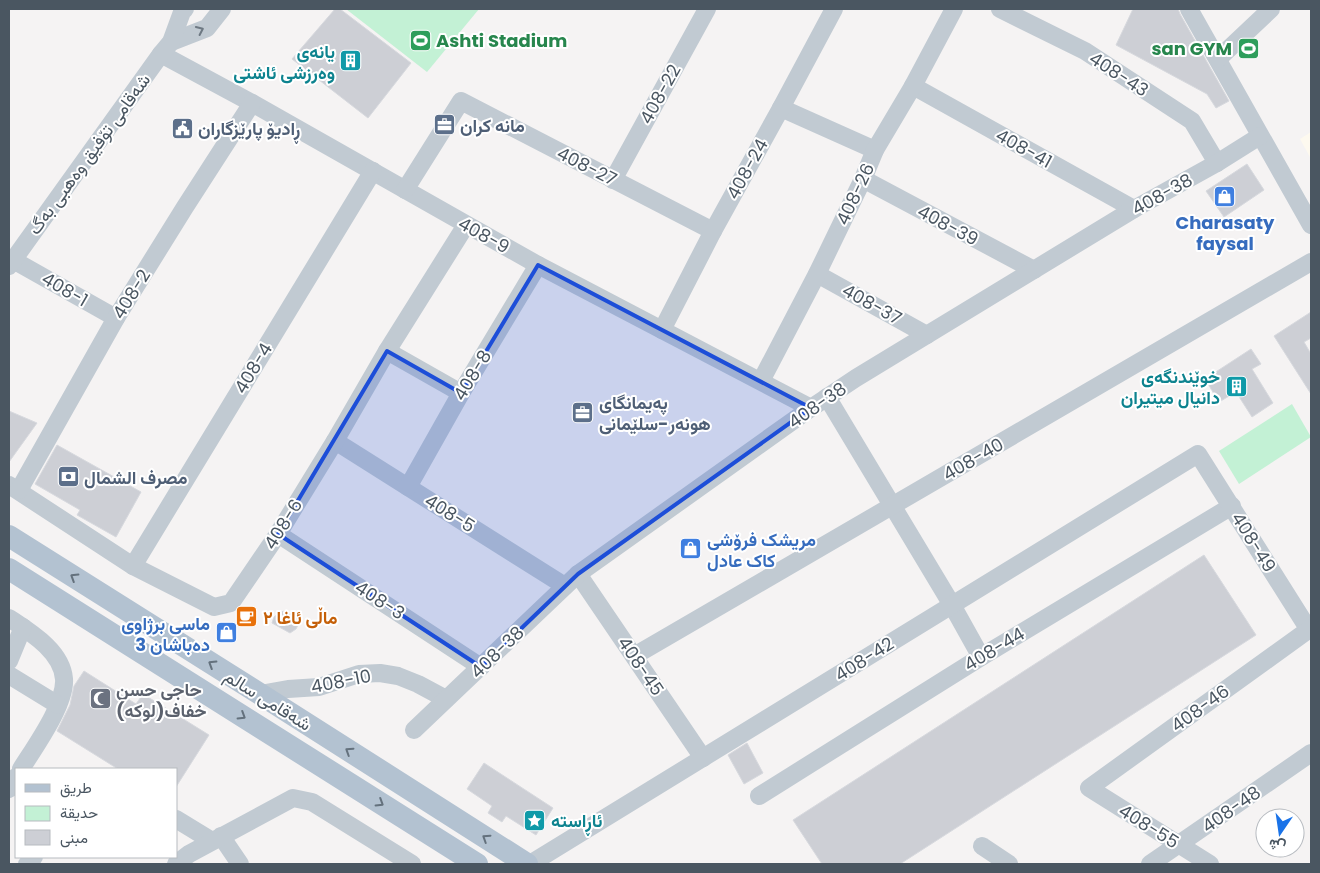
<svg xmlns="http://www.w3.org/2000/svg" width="1320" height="873" font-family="Poppins,Vazirmatn,sans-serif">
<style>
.commercial{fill:#fdf9ef}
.green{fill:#c3f1d5}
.building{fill:#cdcfd5;stroke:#d7d9de}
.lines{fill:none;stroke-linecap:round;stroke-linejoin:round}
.minor{stroke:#c1cad2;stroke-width:18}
.major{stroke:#b3c2d1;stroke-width:22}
.oneway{stroke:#6e7983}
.oneway2{stroke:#64717d}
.marked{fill:#1d4ed8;fill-opacity:0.2;stroke:#1d4ed8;stroke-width:4;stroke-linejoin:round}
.labels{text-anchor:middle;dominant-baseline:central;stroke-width:4;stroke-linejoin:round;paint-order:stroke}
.leisure-label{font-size:18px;font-weight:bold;fill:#27864d;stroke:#fff;text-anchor:start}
.culture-label{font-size:18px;font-weight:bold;fill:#0d838f;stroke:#fff;text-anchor:end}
.street-label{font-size:18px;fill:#4a5661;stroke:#fff}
.service-label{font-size:18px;font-weight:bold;fill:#4e5e75;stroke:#fff;text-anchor:start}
.shop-label{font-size:18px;font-weight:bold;fill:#366cbe;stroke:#fff}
.food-label{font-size:18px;font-weight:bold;fill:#c56008;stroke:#fff;text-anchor:start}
.worship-label{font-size:18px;font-weight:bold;fill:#5b616d;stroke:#fff;text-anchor:start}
</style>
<rect width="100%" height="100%" fill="#f5f3f3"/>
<polygon class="commercial" points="1311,132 1311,157 1310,157 1300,139"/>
<g class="green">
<polygon points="346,9 479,9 427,72"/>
<polygon points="1292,404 1311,437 1239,484 1219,451"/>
</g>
<g class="building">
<polygon points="335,9 340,9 411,63 368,118 292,59"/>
<polygon points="1133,9 1178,9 1180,14 1229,101 1216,108 1207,94 1116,45"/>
<polygon points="1247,164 1264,190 1224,217 1206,191"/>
<polygon points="1311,312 1311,338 1304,342 1311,354 1311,394 1274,336"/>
<polygon points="1251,349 1261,364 1252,369 1273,403 1252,417 1236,392 1219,402 1205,379"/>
<polygon points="9,411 37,423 9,462"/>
<polygon points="57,445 141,492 116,537 77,515 80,510 35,484"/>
<polygon points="1204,555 1256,635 900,864 822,864 793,820"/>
<polygon points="286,611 297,617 299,623 296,629 290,633 272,623 274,617 279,612"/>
<polygon points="84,671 136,704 143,694 209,735 176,787 176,769 118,769 57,731 70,705 74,686"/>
<polygon points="747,743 763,773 744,784 728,755"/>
<polygon points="484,763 553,808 536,835 506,816 502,822 488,813 492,806 467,789"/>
</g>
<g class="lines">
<g class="minor">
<polyline points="1000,9 1085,51 1192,121 1217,163"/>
<polyline points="1189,9 1311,225"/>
<polyline points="171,42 207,28 222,9"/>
<polyline points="161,54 252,103 538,265 811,408"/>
<polyline points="1218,59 1271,9"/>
<polyline points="913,86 1134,209"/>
<polyline points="781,108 875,150"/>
<polyline points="863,179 1034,270"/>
<polyline points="613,180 707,9"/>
<polyline points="405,190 461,101 713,231"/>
<polyline points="13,260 116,318"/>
<polyline points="9,266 161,54 171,42 182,12 185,9"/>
<polyline points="817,274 927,335"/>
<polyline points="662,330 713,231 781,108 834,9"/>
<polyline points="387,351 461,393"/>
<polyline points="761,381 817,274 863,179 875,150 913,86 954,9"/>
<polyline points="827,397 952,605 981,657"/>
<polyline points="335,441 565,586"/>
<polyline points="9,485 133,566 214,607 231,603 278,534 335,441 387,351 466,225"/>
<polyline points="408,487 461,393 538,265"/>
<polyline points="19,490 116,318 185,207 252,103"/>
<polyline points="278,534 481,667"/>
<polyline points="133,566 373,171"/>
<polyline points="578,574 703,758"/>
<path d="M9 618C30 632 62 651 64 679 66 704 34 748 21 769"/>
<polyline points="634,656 1311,262"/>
<polyline points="9,661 23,627"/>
<polyline points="9,675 58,705"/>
<polyline points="260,694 288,689 319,687 359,674 380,673 398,676 418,684 446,699"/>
<polyline points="414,730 578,574 811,408 856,378 1134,209 1217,163 1260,136"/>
<polyline points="9,789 16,777"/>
<polyline points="759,796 981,657 1232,506"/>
<polyline points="176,819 212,841"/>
<polyline points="221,836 240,864"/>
<polyline points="982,846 1009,864"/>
<polyline points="27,864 34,857"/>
<polyline points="176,864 189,854 293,798 312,802 412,864"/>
<polyline points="530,864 1198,454 1309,630"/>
<polyline points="1150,864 1311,753"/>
<polyline points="1210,864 1089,788 1311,628"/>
</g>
<g class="major">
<polyline points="9,536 260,694 527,864"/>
<polyline points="9,569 477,864"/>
</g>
</g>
<defs><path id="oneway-chevron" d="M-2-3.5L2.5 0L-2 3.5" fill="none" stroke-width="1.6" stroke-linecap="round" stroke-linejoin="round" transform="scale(1.25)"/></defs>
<use class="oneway" href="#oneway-chevron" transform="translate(200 30) rotate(-25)"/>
<g class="oneway2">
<use href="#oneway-chevron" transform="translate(74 577) rotate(-148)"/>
<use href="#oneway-chevron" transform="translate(212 664) rotate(-148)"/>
<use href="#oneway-chevron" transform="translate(242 716) rotate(32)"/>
<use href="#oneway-chevron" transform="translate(349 751) rotate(-147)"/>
<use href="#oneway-chevron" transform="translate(380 803) rotate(32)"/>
<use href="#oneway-chevron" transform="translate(486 838) rotate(-147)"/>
</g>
<path class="marked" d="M538 265 811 408 578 574 481 667 278 534 387 351 461 393Z"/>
<defs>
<symbol id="stadium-square" viewBox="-11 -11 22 22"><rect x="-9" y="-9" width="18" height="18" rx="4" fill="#2e9e5b" stroke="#fff"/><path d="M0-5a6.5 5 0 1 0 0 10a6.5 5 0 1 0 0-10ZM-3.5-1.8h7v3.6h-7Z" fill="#fff"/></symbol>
<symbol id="building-square" viewBox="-11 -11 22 22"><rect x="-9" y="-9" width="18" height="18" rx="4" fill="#0f9aa8" stroke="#fff"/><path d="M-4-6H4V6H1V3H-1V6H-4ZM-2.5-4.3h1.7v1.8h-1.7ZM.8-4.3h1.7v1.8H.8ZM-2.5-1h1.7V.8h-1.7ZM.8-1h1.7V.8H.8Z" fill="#fff"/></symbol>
<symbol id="office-square" viewBox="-11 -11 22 22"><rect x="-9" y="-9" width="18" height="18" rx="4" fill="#5c6f8a" stroke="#fff"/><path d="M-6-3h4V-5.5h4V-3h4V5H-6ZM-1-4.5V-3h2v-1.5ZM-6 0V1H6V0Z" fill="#fff"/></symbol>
<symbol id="civic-square" viewBox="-11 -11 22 22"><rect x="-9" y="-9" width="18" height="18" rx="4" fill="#5c6f8a" stroke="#fff"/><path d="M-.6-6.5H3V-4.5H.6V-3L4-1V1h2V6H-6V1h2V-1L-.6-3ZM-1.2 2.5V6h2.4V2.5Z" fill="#fff"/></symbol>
<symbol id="shop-square" viewBox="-11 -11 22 22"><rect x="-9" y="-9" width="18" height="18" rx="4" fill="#3f7fe0" stroke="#fff"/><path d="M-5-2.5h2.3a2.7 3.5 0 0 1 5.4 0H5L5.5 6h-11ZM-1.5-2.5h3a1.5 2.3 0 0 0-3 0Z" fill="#fff"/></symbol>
<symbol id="bank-square" viewBox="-11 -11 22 22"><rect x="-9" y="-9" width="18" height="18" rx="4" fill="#5c6f8a" stroke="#fff"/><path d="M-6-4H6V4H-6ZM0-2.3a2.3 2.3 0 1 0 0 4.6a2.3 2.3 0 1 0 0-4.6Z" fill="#fff"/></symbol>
<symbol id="cafe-square" viewBox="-11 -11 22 22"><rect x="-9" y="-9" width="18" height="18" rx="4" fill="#e8710a" stroke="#fff"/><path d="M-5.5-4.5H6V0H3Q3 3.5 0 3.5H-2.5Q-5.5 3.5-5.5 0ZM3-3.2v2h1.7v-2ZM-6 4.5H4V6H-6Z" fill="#fff"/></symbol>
<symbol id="mosque-square" viewBox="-11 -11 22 22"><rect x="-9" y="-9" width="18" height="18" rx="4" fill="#6b7280" stroke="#fff"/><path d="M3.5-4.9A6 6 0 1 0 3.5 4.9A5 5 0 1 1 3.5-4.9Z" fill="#fff"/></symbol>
<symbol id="sight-square" viewBox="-11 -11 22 22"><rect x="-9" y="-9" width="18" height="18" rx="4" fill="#0f9aa8" stroke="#fff"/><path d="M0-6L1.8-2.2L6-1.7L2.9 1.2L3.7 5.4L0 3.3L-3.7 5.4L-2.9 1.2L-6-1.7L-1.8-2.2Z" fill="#fff"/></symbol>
</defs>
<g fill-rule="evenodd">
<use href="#stadium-square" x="408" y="28" width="25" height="25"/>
<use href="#stadium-square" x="1236" y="36" width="25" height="25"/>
<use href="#building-square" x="338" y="48" width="25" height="25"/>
<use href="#office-square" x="432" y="112" width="25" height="25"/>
<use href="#civic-square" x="170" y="116" width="25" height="25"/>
<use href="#shop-square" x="1212" y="184" width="25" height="25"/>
<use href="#building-square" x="1224" y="374" width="25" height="25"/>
<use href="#office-square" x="570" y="400" width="25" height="25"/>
<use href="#bank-square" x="56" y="464" width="25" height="25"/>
<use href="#shop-square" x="678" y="536" width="25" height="25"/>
<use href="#cafe-square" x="234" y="604" width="25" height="25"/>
<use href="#shop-square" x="214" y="620" width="25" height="25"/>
<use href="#mosque-square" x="88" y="686" width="25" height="25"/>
<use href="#sight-square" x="522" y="808" width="25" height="25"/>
</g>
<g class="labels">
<g class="leisure-label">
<text x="436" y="40">Ashti Stadium</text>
<text x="1232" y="48" text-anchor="end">san GYM</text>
</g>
<g class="culture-label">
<text x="335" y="51">یانەی<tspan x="335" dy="21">وەرزشی ئاشتی</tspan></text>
<text x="1220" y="376">خوێندنگەی<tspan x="1220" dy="21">دانیال میتیران</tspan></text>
<text x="551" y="820" text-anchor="start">ئاڕاستە</text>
</g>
<g class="street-label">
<text transform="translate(1119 74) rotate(33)">408-43</text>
<text transform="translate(660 94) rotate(-61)">408-22</text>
<text transform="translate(1024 148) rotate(29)">408-41</text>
<text transform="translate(89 154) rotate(-54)">شەقامی تۆفیق وەهبی بەگ</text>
<text transform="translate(587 166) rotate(27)">408-27</text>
<text transform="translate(747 169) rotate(-61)">408-24</text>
<text transform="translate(855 194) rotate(-65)">408-26</text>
<text transform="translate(1162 194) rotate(-29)">408-38</text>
<text transform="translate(948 225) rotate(28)">408-39</text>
<text transform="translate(484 235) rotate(29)">408-9</text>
<text transform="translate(65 289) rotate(30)">408-1</text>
<text transform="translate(131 294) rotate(-58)">408-2</text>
<text transform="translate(872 304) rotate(29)">408-37</text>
<text transform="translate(253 368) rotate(-59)">408-4</text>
<text transform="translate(472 375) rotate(-59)">408-8</text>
<text transform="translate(817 405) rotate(-35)">408-38</text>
<text transform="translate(973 459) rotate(-30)">408-40</text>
<text transform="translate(450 513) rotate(32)">408-5</text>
<text transform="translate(283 524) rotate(-58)">408-6</text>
<text transform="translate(1254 542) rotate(58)">408-49</text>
<text transform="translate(380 600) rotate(33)">408-3</text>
<text transform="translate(994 649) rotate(-31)">408-44</text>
<text transform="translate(497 652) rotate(-44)">408-38</text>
<text transform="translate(864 659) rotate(-32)">408-42</text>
<text transform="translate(641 666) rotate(56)">408-45</text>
<text transform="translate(341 681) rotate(-11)">408-10</text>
<text transform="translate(268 700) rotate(32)">شەقامی سالم</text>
<text transform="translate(1200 708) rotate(-36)">408-46</text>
<text transform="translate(1231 809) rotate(-35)">408-48</text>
<text transform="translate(1149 826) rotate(32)">408-55</text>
</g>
<g class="service-label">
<text x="460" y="125">مانه كران</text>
<text x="198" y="128">ڕادیۆ پارێزگاران</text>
<text x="599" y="402">پەیمانگای<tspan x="599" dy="21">هونەر-سلێمانی</tspan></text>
<text x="84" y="477">مصرف الشمال</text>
</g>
<g class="shop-label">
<text x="1225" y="222">Charasaty<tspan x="1225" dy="21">faysal</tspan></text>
<text x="707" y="539" text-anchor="start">مریشک فرۆشی<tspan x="707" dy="21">کاک عادل</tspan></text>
<text x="210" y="623" text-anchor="end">ماسی برژاوی<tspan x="210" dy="21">دەباشان 3</tspan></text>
</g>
<g class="food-label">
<text x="263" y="617">ماڵی ئاغا ۲</text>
</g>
<g class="worship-label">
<text x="116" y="689">حاجی حسن<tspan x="116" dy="21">(لوکه)خفاف</tspan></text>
</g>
</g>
<rect width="1320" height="873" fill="none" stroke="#4a5661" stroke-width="20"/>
<rect x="15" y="768" width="162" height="90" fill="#ffffff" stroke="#b7bbc0"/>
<rect x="25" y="784" width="25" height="8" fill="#b3c2d1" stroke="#b7bbc0"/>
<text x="60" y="793" font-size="15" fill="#4a5661">طريق</text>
<rect x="25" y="806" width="25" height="15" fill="#c3f1d5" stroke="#b7bbc0"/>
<text x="60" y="818" font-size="15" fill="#4a5661">حديقة</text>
<rect x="25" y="830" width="25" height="15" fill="#cdcfd5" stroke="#b7bbc0"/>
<text x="60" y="843" font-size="15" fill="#4a5661">مبنى</text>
<g transform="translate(1280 833) rotate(193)"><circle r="24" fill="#ffffff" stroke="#b7bbc0"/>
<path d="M0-4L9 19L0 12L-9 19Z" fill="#1a73e8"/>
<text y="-8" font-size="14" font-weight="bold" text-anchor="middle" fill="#4a5661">ش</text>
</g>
</svg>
